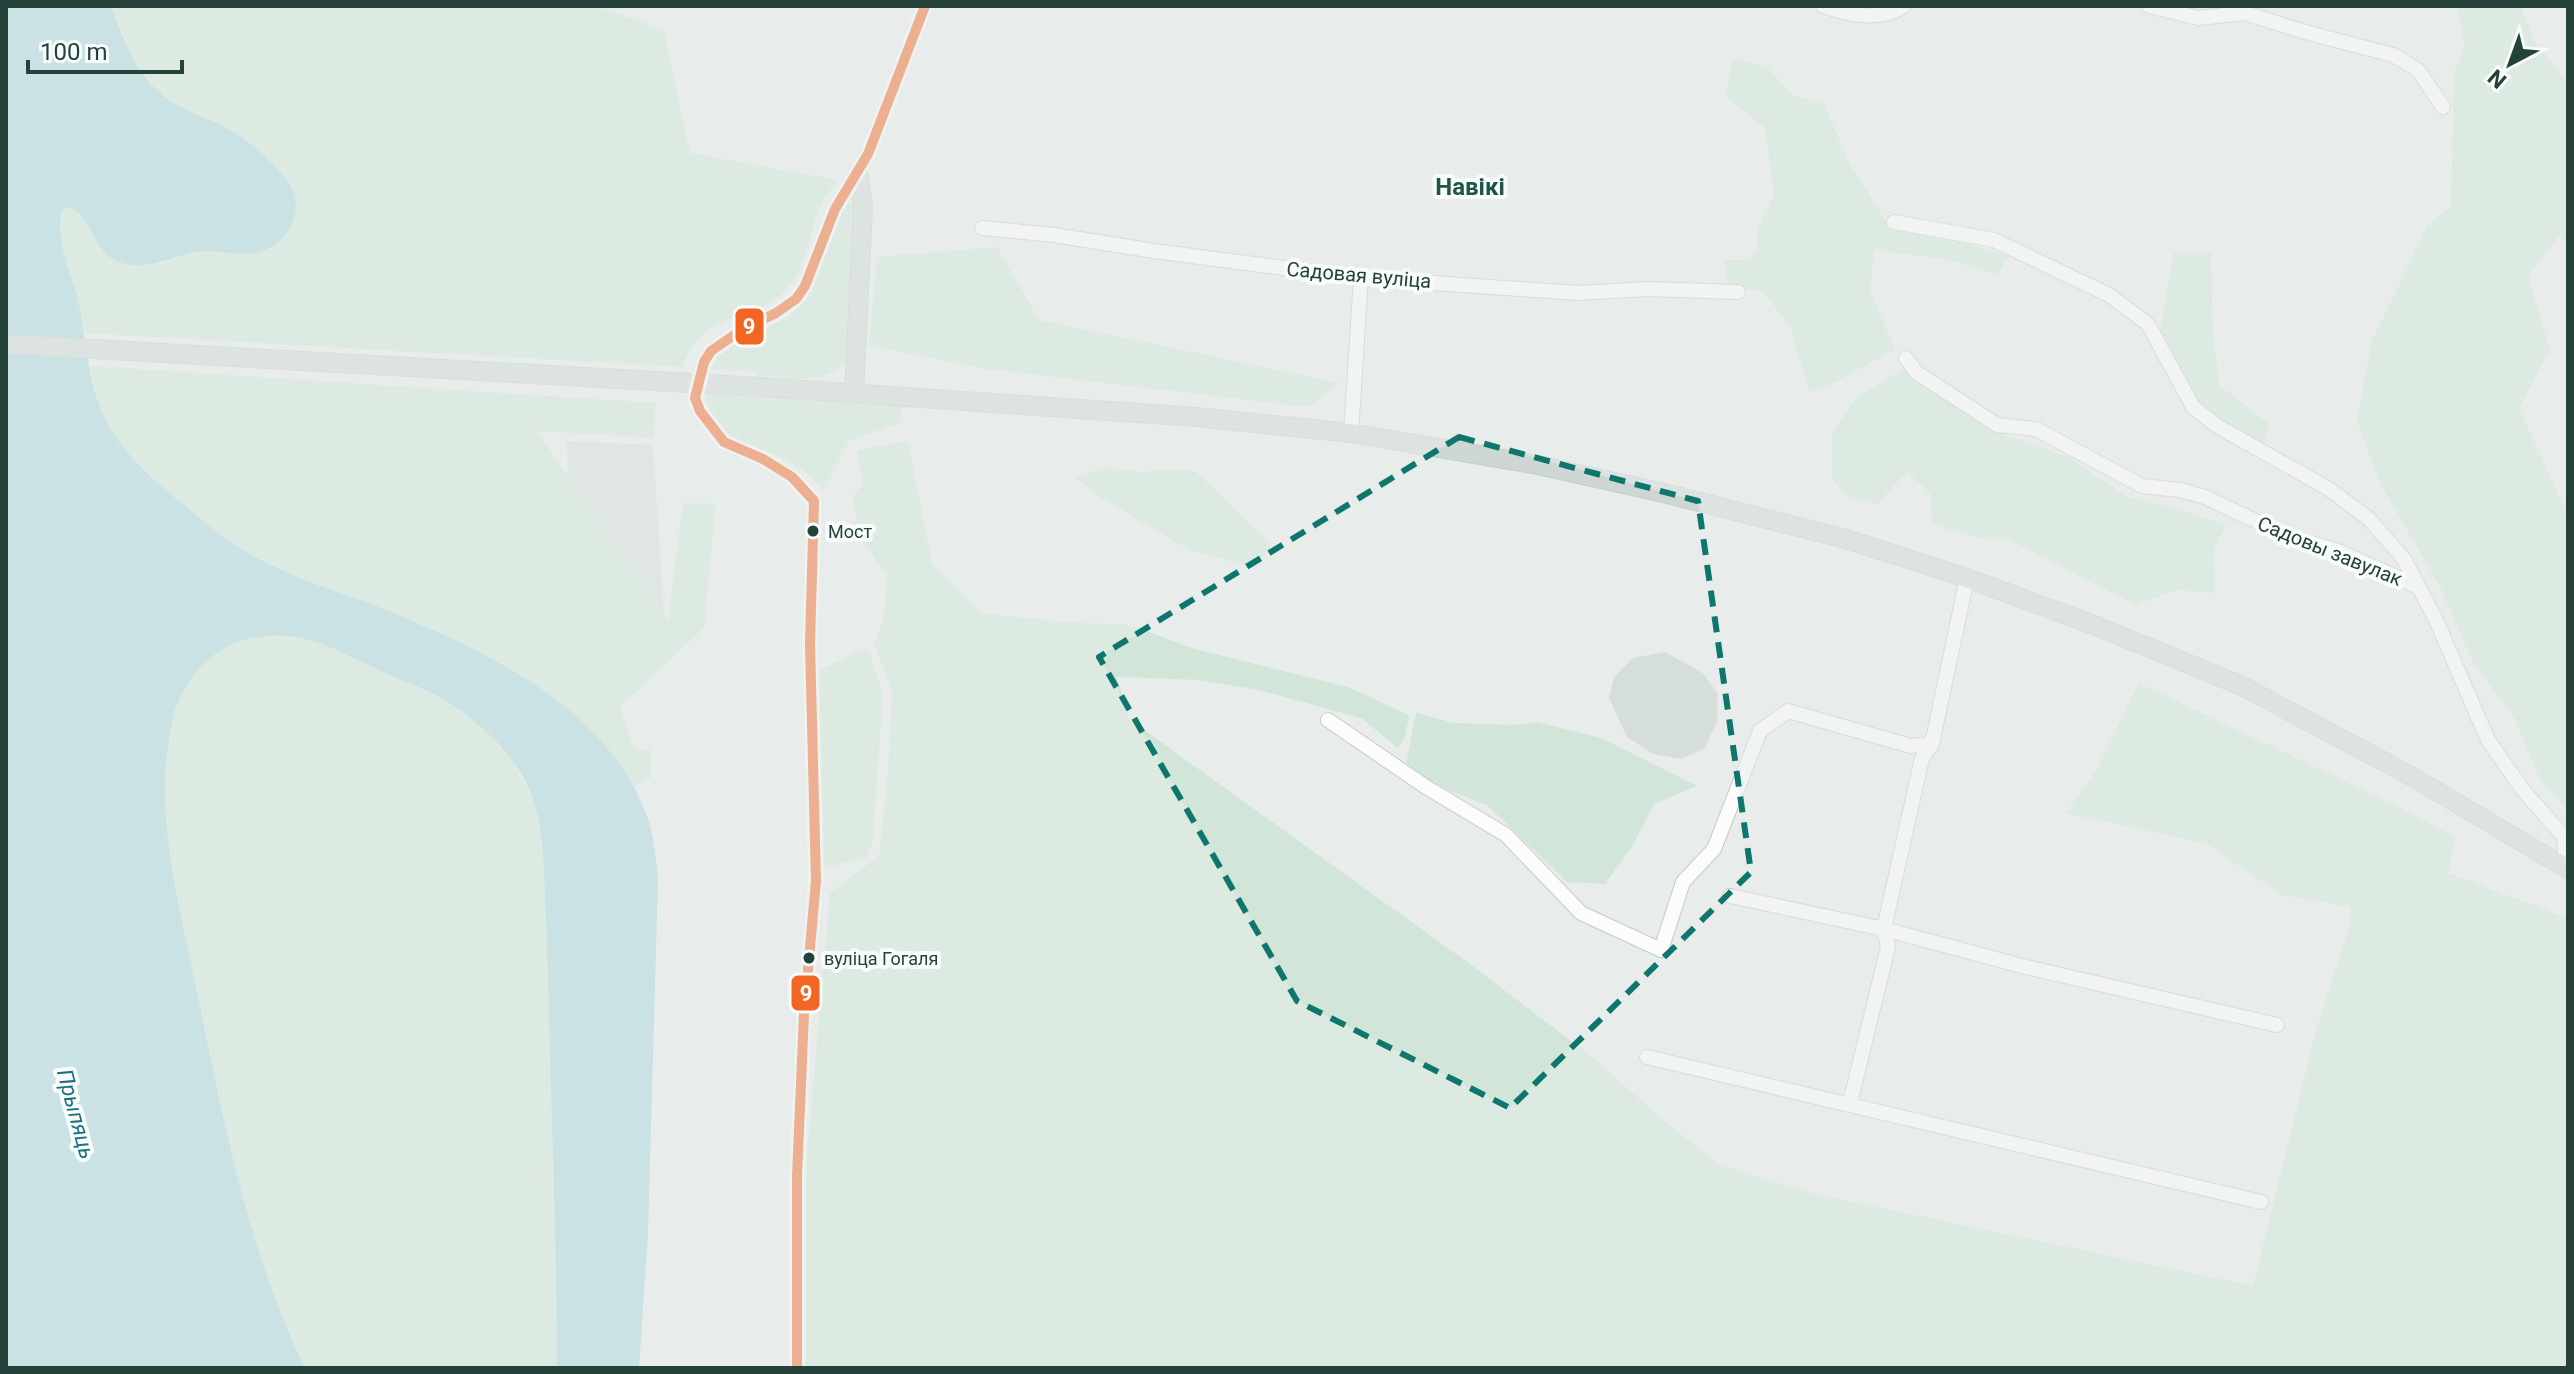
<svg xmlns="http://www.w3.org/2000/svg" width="2574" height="1374" font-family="Roboto,sans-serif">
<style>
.built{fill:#d6dedb}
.green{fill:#d1e6d8}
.water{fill:#a9d4db}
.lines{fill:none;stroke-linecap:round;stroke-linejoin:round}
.minor-casing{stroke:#c5cac8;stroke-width:16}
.major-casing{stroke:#c3ccc9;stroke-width:20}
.minor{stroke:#fcfcfc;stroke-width:14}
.major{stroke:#cfd7d5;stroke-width:18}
.major-bridge-casing{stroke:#c3ccc9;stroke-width:20;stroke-linecap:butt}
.major-bridge{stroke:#cfd7d5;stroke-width:18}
.bus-1-casing{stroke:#f7fbf9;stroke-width:16}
.bus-1{stroke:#f26522;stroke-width:10}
.marked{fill:none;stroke:#0f766e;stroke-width:6;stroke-dasharray:16 10;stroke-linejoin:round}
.bus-dot{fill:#24423a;stroke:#f7fbf9;stroke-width:3}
.labels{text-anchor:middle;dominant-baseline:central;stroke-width:8;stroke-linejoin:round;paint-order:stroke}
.bus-label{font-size:18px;fill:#24423a;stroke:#f7fbf9;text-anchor:start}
.street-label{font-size:20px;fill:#24423a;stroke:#f7fbf9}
.water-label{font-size:22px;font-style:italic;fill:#1c6f80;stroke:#f7fbf9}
.quarter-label{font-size:24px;font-weight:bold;fill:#1f5548;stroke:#f7fbf9}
.line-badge{stroke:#f7fbf9;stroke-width:3}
.badge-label{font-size:22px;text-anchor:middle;font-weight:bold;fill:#fff}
</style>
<rect width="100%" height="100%" fill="#e8edeb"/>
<g class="built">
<polygon points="567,441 653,445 664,617 571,614"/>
<polygon points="1665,652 1703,673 1718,694 1717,721 1705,748 1681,759 1653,754 1627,737 1609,698 1614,677 1633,658"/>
</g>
<g class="green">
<path d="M111 6H596L664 30 690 153 838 180C831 190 822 200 818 211 809 237 806 269 786 290 751 328 706 304 682 367L84 333C79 297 52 242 63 209L68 207C95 216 90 259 128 265 158 269 185 252 214 251L296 208 291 186 284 176 244 138 182 108 155 89 134 58Z"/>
<polygon points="2457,6 2521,6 2532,37 2568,84 2568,243 2559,236 2528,276 2550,350 2519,408 2568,516 2568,810 2540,780 2514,718 2473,662 2440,587 2380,483 2357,422 2371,343 2428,225 2451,206 2454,72 2465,46"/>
<polygon points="1732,58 1766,66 1793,95 1824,104 1850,164 1889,226 1947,237 2009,256 1997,274 1945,259 1874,250 1870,291 1895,349 1836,382 1809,392 1790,326 1763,292 1728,285 1724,260 1750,260 1757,248 1757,230 1774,195 1765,128 1726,97"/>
<path d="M845 201 855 204 849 358C828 388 790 377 757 376L756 372 712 369 716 356 724 348 790 316 806 299 840 208Z"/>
<polygon points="997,247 1039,320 1340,383 1309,407 987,369 869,346 877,257"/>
<polygon points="2174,253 2211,253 2213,338 2220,386 2269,424 2262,444 2214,416 2199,404 2160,330"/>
<path d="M90 366 655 403 654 438 537 431 668 621 683 503H716L704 628 620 707 634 749 651 750V778L633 787C581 696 479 648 385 610 342 593 296 580 256 557 228 542 202 520 177 500 149 477 121 452 105 419 97 402 94 384 90 366Z"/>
<polygon points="1903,370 1994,431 2066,456 2126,496 2164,505 2226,525 2214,550 2215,593 2176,590 2136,605 2007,539 1981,539 1932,524 1930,493 1907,472 1876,505 1845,495 1832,478 1832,434 1856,397"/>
<path d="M705 394 902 407 901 422 849 441 824 491C817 484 809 475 801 469 768 444 711 445 705 394Z"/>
<polygon points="908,441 932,564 981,613 1063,622 1130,625 1195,649 1348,687 1409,715 1405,737 1398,748 1361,718 1255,689 1198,680 1117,677 1129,719 1470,964 1599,1062 1657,1115 1720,1165 1811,1193 2253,1286 2316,1030 2349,929 2351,907 2282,895 2207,844 2066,813 2097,769 2139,683 2401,808 2456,837 2448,873 2568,918 2568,1368 806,1368 807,1154 830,893 879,856 888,772 892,691 874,644 884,617 887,575 858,536 853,496 863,484 857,450"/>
<polygon points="1105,467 1141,472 1173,469 1196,472 1272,545 1253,567 1191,551 1097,495 1075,477"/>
<path d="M269 636 301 638 333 648 447 702 485 729 514 763 535 802 543 854 548 964 557 1368H305C248 1249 223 1118 197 990 180 910 153 815 171 733 173 724 174 712 178 704 189 677 210 649 239 640 248 637 259 637 269 636Z"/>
<polygon points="867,648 883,693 873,839 867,857 824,868 819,670"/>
<polygon points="1416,713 1454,723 1515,725 1537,722 1601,738 1697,786 1654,804 1632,847 1605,884 1567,882 1487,805 1437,786 1406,763"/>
</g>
<path class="water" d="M6 6H111C123 35 134 69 158 91 182 114 217 118 243 138 254 146 284 173 290 185 307 214 284 249 253 253 235 255 217 249 198 252 172 256 149 271 121 263 93 255 92 215 69 207L63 209C52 241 77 283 81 315 87 354 91 397 112 431 129 459 154 481 179 501 203 521 229 543 257 558 298 580 343 593 386 610 488 652 608 707 648 819 654 838 656 858 658 878L648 1233 639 1368H557C556 1251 552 1135 549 1018 548 978 547 938 545 898 544 867 543 835 535 805 524 764 484 725 449 703 430 691 407 683 387 674 359 661 330 644 300 638 244 628 199 651 177 705 174 712 173 722 171 730 153 815 180 907 197 991 223 1119 248 1250 305 1368H6Z"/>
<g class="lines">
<defs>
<g id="minor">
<path d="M1823 6C1848 15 1880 22 1904 6"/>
<polyline points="2149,6 2198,18 2245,13 2305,32 2393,55 2418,70 2443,107"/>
<polyline points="1894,222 1994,240 2109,295 2148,324 2193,407 2217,426 2329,489 2369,519 2404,559 2436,620 2488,740 2523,790 2564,837 2566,867"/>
<polyline points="982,228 1054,235 1154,251 1361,278 1578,293 1648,289 1738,292"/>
<polyline points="1906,358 1916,372 1997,425 2036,429 2142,486 2180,490 2205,497 2285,535 2341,552 2418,587"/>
<polyline points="1351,433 1361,278"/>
<polyline points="1328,720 1426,787 1506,835 1581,913 1661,950 1683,882 1714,849 1760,731 1788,711 1911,746 1932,744"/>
<polyline points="1730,896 1884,929 2022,966 2277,1025"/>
<polyline points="1647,1057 2261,1202"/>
<polyline points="1850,1103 1888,947 1884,929 1922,758 1932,744 1967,578"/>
<polyline points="797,1368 797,1176 804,1014 816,881 810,644 814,501 792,477 763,459 724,442 700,411 695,398 704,362 711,351 740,331 776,313 796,299 805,286 835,209 868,154 925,6"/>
</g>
<g id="major">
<polyline points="760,387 1196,417 1351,433 1538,465 1664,493 1846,539 1967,578 2094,625 2242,686 2409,775 2568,869"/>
<polyline points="854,393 863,207 858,173"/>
</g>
</defs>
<use href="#minor" class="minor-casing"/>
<use href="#major" class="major-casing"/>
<use href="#minor" class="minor"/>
<use href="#major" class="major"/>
<defs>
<polyline id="major-bridge" points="6,344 760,387"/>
</defs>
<use href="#major-bridge" class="major-bridge-casing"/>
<use href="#major-bridge" class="major-bridge"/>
<defs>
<polyline id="bus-1" points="797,1368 797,1176 804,1014 816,881 810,644 814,501 792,477 763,459 724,442 700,411 695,398 704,362 711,351 740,331 776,313 796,299 805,286 835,209 868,154 925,6"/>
</defs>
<use href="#bus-1" class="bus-1-casing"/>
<use href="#bus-1" class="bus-1"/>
</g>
<path d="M0 0H2574V1374H0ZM1459 437 1698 501 1751 872 1510 1108 1297 1001 1099 657Z" fill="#e8edeb" fill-opacity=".55" fill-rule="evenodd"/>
<path class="marked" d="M1459 437 1698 501 1751 872 1510 1108 1297 1001 1099 657Z"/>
<g class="bus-dot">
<circle cx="813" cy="531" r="7"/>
<circle cx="809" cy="958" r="7"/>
</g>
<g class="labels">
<g class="bus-label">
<text x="828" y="531">Мост</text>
<text x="824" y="958">вуліца Гогаля</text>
</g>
<g class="street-label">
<text transform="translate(1359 275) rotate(5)">Садовая вуліца</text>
<text transform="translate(2330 551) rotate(22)">Садовы завулак</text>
</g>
<g class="water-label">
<text transform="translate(76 1114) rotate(75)">Прыпяць</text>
</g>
<g class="quarter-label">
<text x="1470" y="187">Навікі</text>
</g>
</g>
<g class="line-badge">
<rect x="734" y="307" width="31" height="39" rx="8" fill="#f26522"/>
<rect x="790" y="974" width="31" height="38" rx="8" fill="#f26522"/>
</g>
<g class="badge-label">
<text x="749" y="334">9</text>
<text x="806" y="1001">9</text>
</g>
<rect width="2574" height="1374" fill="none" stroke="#24423a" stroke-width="16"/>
<g transform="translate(2510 64) rotate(221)" stroke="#f7fbf9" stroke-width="6" paint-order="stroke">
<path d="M0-6L14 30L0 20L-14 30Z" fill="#24423a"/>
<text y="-12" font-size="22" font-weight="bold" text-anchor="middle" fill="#24423a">N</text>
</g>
<path d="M28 60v12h154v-12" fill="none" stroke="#24423a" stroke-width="4"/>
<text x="40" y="60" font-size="24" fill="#24423a" stroke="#f7fbf9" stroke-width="6" paint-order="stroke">100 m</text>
</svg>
